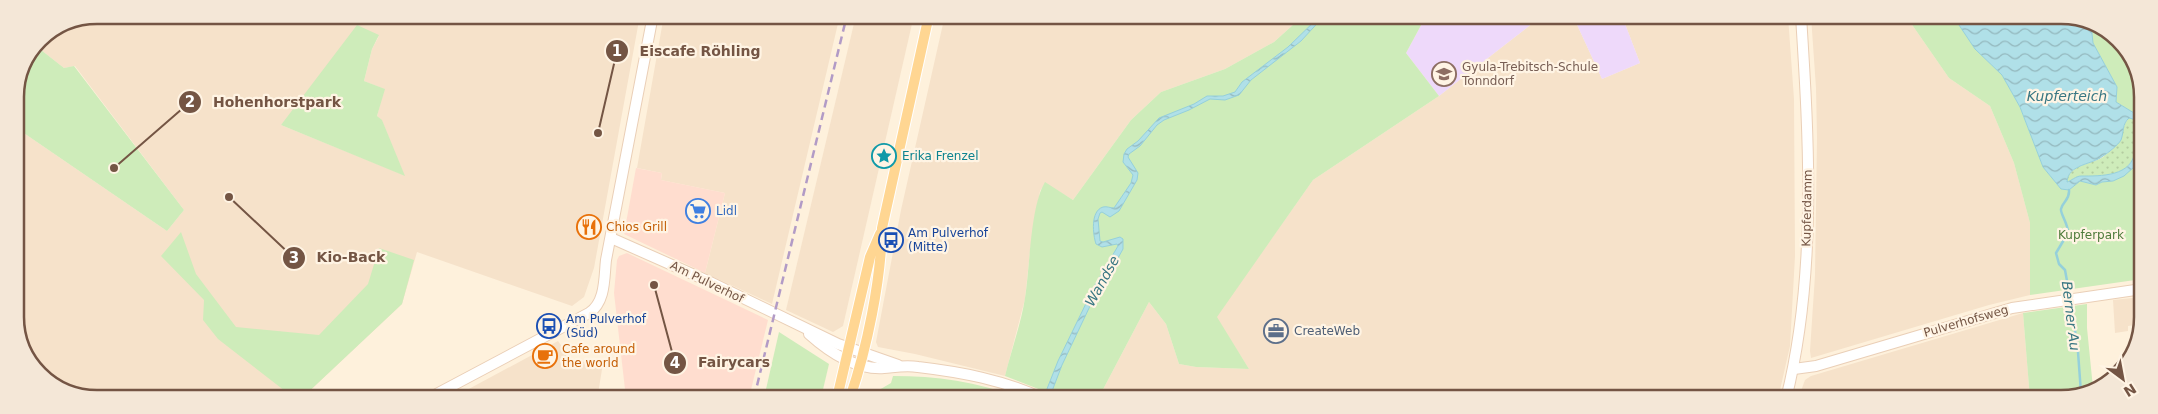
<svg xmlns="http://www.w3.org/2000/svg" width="2158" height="414" font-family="'DejaVu Sans',sans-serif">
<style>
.residential{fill:#f6e2ca;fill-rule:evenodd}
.commercial{fill:#ffddcf}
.education{fill:#eed9fa}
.grass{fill:url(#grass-dots)}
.park{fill:#ceecba}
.water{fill:url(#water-waves);stroke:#95d0db;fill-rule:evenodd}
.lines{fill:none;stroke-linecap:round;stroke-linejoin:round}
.stream{stroke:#95d0db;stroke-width:2.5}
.secondary-casing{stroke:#eacfb7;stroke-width:12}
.primary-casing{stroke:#fff;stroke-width:12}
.secondary{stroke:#fff;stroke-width:10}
.primary{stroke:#ffd692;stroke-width:10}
.rail{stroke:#b29bc6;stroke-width:2.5;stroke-dasharray:8 5;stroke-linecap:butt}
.labels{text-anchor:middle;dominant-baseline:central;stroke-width:4.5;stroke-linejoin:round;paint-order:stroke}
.education-label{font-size:12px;fill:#785e54;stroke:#fff4e4;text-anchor:start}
.culture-label{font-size:12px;fill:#0d838f;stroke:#fff4e4;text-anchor:start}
.street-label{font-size:12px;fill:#745544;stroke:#fff4e4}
.shop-label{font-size:12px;fill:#366cbe;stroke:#fff4e4;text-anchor:start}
.food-label{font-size:12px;fill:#c56008;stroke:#fff4e4;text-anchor:start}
.transit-label{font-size:12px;fill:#164399;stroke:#fff4e4;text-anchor:start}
.park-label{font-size:12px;fill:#4e7b3a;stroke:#fff4e4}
.service-label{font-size:12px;fill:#4e5e75;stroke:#fff4e4;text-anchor:start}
.water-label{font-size:14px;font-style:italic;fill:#397783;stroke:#fff4e4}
.rim{fill:none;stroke:#745544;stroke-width:2.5}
.leader{fill:none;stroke:#745544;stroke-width:2}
.callout-dot{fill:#745544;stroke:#fff4e4;stroke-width:2}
.mark-label{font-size:15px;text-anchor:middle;font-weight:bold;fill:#fff}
.callout-label{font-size:14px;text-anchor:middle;font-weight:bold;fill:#745544;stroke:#fff4e4;stroke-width:4.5;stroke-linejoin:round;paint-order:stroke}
</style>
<defs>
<pattern id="grass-dots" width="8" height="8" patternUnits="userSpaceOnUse" patternTransform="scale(1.25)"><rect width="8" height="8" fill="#ceecba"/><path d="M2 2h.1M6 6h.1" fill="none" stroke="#b4cca1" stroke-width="1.8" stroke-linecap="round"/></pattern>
<pattern id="water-waves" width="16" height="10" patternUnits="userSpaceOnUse" patternTransform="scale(1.25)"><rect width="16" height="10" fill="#b0e0e8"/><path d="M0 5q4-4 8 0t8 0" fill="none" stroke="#94b8be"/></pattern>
</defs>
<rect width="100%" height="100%" fill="#fef1dc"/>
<g class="residential">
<path d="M97 15H640L594 268 584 297 572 306 417 252 402 304 302 398H86L43 378 18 338 15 127 167 231 184 210 75 66 64 68 36 46 39 39ZM379 36 372 49 364 81 384 89 377 116 382 121 404 175 281 125Z"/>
<polygon points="664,15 840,15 772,304 705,273 725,193 661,180 662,173 637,168"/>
<polygon points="856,15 914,15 843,326 833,332 786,310"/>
<polygon points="945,15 1304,15 1274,42 1225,69 1161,92 1131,120 1073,200 1045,183 1040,191 1030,251 1025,299 1005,376 915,354 878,347 876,342 901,210"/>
<polygon points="1542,16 1573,16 1602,79 1640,63 1622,16 1788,16 1794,99 1795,256 1790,346 1778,399 1098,399 1149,302 1166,324 1179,364 1196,367 1249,369 1216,317 1313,180 1439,96"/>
<polygon points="1811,16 1906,16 1949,78 1990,106 2014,163 2030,223 2030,295 1989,305 1811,358 1810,351 1815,275 1817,138 1816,88"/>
<polygon points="2142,297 2142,324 2128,326 2128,331 2115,333 2113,300"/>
<polygon points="2023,313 2030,399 1798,399 1805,380 1811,376"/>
<polygon points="558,341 572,361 603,363 598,394 604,398 452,398"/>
</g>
<g class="commercial">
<polygon points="636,168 662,173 661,180 725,193 705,273 624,234"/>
<polygon points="627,253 768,320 749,398 626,398 614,293 617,260 619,256"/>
</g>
<g class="education">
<polygon points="1426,16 1542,16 1439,96 1406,53"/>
<polygon points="1573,16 1622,16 1640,63 1602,79"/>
</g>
<path class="grass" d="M2129 118 2133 119 2136 128 2134 137 2136 150 2133 160 2125 169 2115 173 2091 178 2079 176 2066 183C2069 164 2091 165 2103 157 2108 153 2118 145 2120 140 2124 133 2122 125 2129 118Z"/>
<g class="park">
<path d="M1304 15 1426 16 1406 53 1439 96 1313 180 1217 317 1249 369 1196 367 1179 364 1166 324 1149 302 1098 399H1064L1005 376C1011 351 1021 324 1025 298 1030 267 1030 207 1045 182L1073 200 1131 120 1161 92 1225 69 1274 42Z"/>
<polygon points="1906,16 1953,16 1975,49 2002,75 2020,107 2043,167 2061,189 2069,190 2080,181 2096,185 2102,182 2113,181 2134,167 2140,157 2142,145 2142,279 2030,295 2030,223 2014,163 1990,106 1949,78"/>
<polygon points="2091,24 2115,36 2141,81 2142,123 2134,113 2116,102 2117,87 2093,43"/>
<polygon points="357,25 379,35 372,49 364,81 385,89 377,116 382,120 405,176 281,125"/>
<polygon points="36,46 64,68 74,66 184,210 167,231 15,127 15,97"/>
<polygon points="181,232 196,274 236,327 319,335 368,284 379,248 414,260 402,304 302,398 294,398 218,339 203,320 204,300 161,256"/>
<polygon points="2087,304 2087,328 2093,388 2066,399 2030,399 2023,313"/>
<polygon points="779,332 829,364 821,398 764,398"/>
<path d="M893 376C937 376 981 382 1022 399L865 398 868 389 879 390 891 383Z"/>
</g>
<g class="water">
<path d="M1321 15H1325L1301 41 1251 80 1239 95 1225 100 1210 99 1189 110 1164 120 1157 125 1140 146 1129 154 1128 157 1138 173 1137 180 1119 211 1110 217 1102 212 1100 213 1098 219 1100 241 1103 242 1120 237 1123 239V249L1113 267 1100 285 1062 365 1049 399H1043L1058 361 1095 285 1118 246 1117 244 1102 247 1096 244C1093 235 1090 211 1103 207 1107 206 1110 208 1114 208L1131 183 1133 175 1123 162 1124 154 1127 149 1138 141 1159 118 1194 104 1207 96H1223L1235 92 1242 82 1288 47Z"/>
<path d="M1953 16H2072L2091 24 2093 43 2117 87 2116 102 2134 113 2140 119V157L2134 167 2124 176 2113 181 2102 182 2096 185 2080 181 2069 190 2061 189 2043 167 2020 107 2002 75 1975 49ZM2129 118 2133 119C2136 127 2134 131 2134 138 2134 142 2136 146 2135 150 2133 177 2100 176 2081 176 2076 176 2071 181 2067 182 2068 164 2092 165 2103 156 2108 153 2118 145 2121 140 2124 132 2122 124 2129 118Z"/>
</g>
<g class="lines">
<g class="stream">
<path d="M2069 190C2070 200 2063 201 2061 209 2060 213 2069 226 2068 233L2056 253 2059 264 2065 270 2070 297"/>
<polyline points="2071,302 2078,352 2081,393"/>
</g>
<defs>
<g id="secondary">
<polyline points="611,238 708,281 838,344 898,365"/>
<path d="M809 334C829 352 856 370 884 368 896 367 906 365 918 367 961 372 1004 380 1044 399"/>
<polyline points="1794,369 1816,366 2012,308 2142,289"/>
<path d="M429 398 589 313C606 302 604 277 606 260L653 15"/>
<path d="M1786 399C1817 275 1809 141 1801 16"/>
</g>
<g id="primary">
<polyline points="837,398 870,257 880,234"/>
<path d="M850 398C867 348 881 281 882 228L929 15"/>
</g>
</defs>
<use href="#secondary" class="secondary-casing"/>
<use href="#primary" class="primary-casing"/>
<use href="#secondary" class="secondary"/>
<use href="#primary" class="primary"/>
<polyline class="rail" points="754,398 847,15"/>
</g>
<defs>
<symbol id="school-ring" viewBox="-11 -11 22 22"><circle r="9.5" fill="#fff4e4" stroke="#8d6e63" stroke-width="1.5"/><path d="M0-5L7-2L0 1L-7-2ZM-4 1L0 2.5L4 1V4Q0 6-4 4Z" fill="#8d6e63"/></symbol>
<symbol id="sight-ring" viewBox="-11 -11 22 22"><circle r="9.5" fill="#fff4e4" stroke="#0f9aa8" stroke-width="1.5"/><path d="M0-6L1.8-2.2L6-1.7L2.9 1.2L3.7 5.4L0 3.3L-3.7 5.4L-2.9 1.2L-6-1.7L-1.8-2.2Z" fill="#0f9aa8"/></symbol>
<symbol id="supermarket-ring" viewBox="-11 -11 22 22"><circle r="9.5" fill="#fff4e4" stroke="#3f7fe0" stroke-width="1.5"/><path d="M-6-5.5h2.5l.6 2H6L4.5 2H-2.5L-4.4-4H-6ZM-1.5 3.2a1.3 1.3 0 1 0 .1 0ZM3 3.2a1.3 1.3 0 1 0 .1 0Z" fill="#3f7fe0"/></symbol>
<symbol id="restaurant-ring" viewBox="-11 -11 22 22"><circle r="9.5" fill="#fff4e4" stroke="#e8710a" stroke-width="1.5"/><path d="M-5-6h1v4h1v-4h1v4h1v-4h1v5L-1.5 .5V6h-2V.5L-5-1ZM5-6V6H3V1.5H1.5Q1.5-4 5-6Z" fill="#e8710a"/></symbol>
<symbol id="bus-ring" viewBox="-11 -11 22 22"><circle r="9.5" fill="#fff4e4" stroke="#1a4fb4" stroke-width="1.5"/><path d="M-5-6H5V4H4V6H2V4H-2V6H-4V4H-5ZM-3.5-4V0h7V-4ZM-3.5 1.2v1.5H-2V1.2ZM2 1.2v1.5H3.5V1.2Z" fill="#1a4fb4"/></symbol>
<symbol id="office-ring" viewBox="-11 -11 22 22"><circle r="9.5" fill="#fff4e4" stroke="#5c6f8a" stroke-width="1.5"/><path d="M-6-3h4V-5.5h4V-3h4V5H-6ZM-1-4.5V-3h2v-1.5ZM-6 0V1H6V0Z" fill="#5c6f8a"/></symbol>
<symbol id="cafe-ring" viewBox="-11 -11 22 22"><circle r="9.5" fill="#fff4e4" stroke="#e8710a" stroke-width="1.5"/><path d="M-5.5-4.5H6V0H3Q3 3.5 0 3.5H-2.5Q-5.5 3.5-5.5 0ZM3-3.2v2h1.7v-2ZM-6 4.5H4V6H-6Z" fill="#e8710a"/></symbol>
</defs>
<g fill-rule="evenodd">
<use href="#school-ring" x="1430" y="60" width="28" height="28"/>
<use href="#sight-ring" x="870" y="142" width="28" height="28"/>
<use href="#supermarket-ring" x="684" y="197" width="28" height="28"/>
<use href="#restaurant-ring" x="575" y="213" width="28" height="28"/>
<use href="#bus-ring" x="877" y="226" width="28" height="28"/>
<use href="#bus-ring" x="535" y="312" width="28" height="28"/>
<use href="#office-ring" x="1262" y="317" width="28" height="28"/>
<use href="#cafe-ring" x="531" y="342" width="28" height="28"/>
</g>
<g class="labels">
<g class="education-label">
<text x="1462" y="67">Gyula-Trebitsch-Schule<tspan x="1462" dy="14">Tonndorf</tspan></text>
</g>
<g class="culture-label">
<text x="902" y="156">Erika Frenzel</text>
</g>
<g class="street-label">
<text transform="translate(1807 208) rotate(-89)">Kupferdamm</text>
<text transform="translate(707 282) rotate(26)">Am Pulverhof</text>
<text transform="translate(1966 321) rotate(-16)">Pulverhofsweg</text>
</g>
<g class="shop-label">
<text x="716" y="211">Lidl</text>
</g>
<g class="food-label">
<text x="606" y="227">Chios Grill</text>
<text x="562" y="349">Cafe around<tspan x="562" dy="14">the world</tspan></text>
</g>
<g class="transit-label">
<text x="908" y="233">Am Pulverhof<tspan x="908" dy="14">(Mitte)</tspan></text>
<text x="566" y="319">Am Pulverhof<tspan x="566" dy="14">(Süd)</tspan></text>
</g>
<g class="park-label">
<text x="2091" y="235">Kupferpark</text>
</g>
<g class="service-label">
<text x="1294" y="331">CreateWeb</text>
</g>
<g class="water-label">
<text x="2067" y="96">Kupferteich</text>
<text transform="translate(1102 281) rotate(-61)">Wandse</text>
<text transform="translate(2071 316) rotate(83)">Berner Au</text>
</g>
</g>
<path d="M0 0H2158V414H0ZM97 24H2061A73 73 0 0 1 2134 97V317A73 73 0 0 1 2061 390H97A73 73 0 0 1 24 317V97A73 73 0 0 1 97 24Z" fill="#f4e7d7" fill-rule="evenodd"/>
<path class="rim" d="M97 24H2061A73 73 0 0 1 2134 97V317A73 73 0 0 1 2061 390H97A73 73 0 0 1 24 317V97A73 73 0 0 1 97 24Z"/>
<path class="leader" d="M598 133L617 51M114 168L190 102M229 197L294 258M654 285L675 363"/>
<g class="callout-dot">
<circle cx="598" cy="133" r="5"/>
<circle cx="114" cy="168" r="5"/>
<circle cx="229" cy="197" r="5"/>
<circle cx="654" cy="285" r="5"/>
<circle cx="617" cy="51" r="12"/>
<circle cx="190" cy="102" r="12"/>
<circle cx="294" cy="258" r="12"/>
<circle cx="675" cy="363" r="12"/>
</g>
<g class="mark-label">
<text x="617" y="56">1</text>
<text x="190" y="107">2</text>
<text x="294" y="263">3</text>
<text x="675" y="368">4</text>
</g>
<g class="callout-label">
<text x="700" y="56">Eiscafe Röhling</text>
<text x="277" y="107">Hohenhorstpark</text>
<text x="351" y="262">Kio-Back</text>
<text x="734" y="367">Fairycars</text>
</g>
<g transform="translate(2123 379) rotate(148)" stroke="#fff4e4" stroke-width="4" paint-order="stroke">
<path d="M0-4L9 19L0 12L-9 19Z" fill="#745544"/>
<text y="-8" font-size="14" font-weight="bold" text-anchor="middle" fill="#745544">N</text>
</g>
</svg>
